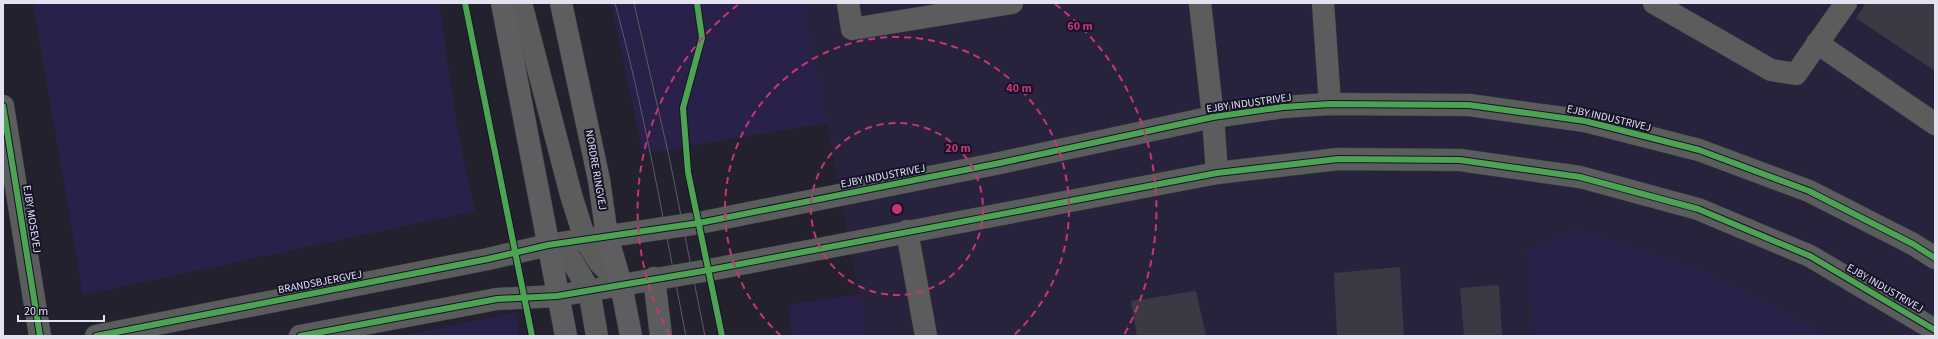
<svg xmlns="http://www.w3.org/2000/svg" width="1938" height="339" font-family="'Source Sans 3',sans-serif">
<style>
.built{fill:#27233d}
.green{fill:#2a214a}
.building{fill:#3b3a44}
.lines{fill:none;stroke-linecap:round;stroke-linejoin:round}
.minor-casing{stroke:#3e3d48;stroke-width:23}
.major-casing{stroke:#3e3d48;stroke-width:23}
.minor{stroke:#5b5d5c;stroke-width:22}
.major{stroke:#5d5e60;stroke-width:22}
.tram{stroke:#5c5c60;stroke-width:1}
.cycleway-casing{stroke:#161328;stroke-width:8}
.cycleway{stroke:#4ca352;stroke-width:6}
.ring{fill:none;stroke:#c73672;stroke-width:2;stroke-dasharray:7 5}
.labels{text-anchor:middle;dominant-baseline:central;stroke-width:4;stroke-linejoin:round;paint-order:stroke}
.street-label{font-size:11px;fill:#e3e2f1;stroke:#161328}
.centre{fill:#c73672;stroke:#161328;stroke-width:2}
.ring-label{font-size:12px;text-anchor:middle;font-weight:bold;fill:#c73672;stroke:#161328;stroke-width:4;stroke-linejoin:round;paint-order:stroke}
</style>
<rect width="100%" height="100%" fill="#22212d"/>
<polygon class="built" points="804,3 1935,3 1935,336 867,336"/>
<g class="green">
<polygon points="33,3 439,3 458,133 475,211 83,295"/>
<polygon points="611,3 804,3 827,123 643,154"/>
<polygon points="1575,230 1694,267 1829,336 1534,336 1527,252"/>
<polygon points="859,294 867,336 793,336 788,305"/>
<polygon points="516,312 520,336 401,336"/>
</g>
<g class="building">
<polygon points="1866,3 1935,3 1935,71 1856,18"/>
<polygon points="1400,267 1404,336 1337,336 1334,273"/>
<polygon points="1499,285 1502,336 1464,336 1460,288"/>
<polygon points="1196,291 1206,336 1137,336 1131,301"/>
</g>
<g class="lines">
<defs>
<g id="minor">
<polyline points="521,3 571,195 585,239 600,263 621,284"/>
<polyline points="848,3 852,29 1012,3"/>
<polyline points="1200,3 1213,117 1217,173"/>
<polyline points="1323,3 1330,104"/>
<polyline points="1654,3 1771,70 1796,74 1846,3"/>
<polyline points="1817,43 1935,124"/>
<polyline points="3,106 40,336"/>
<polyline points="907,231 926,336"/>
<polyline points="548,245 572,261 589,290 597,336"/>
<polyline points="654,278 661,336"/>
<polyline points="96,336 488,259 548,245 699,223 1000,163 1213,117 1283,107 1330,104 1469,105 1585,121 1699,150 1809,191 1913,244 1935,258"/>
<polyline points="300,336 497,299 557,296 709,270 1217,173 1338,159 1460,160 1580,177 1698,209 1810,256 1935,330"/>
</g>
<g id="major">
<polyline points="502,3 566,336"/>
<polyline points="561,3 599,180 607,236 621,284 631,336"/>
</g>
</defs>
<use href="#minor" class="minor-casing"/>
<use href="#major" class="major-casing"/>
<use href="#minor" class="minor"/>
<use href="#major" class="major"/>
<g class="tram">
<path d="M615 3C645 112 664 225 686 336"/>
<polyline points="634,3 670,161 705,336"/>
</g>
<defs>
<g id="cycleway">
<polyline points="465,3 532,336"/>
<polyline points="697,3 702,38 683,108 688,172 722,336"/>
<polyline points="3,106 40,336"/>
<polyline points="96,336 488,259 548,245 699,223 1000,163 1213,117 1283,107 1330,104 1469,105 1585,121 1699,150 1809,191 1913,244 1935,258"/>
<polyline points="300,336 497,299 557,296 709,270 1217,173 1338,159 1460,160 1580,177 1698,209 1810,256 1935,330"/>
</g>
</defs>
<use href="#cycleway" class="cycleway-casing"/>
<use href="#cycleway" class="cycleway"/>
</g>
<g class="ring">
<circle cx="897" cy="209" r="86"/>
<path d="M781 336A172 172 0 1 1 1013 336"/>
<path d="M670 335A259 259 0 0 1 739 4M1055 4A259 259 0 0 1 1124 335"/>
</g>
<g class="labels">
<g class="street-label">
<text transform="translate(1249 103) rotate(-8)">EJBY INDUSTRIVEJ</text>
<text transform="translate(1609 118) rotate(13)">EJBY INDUSTRIVEJ</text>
<text transform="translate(596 170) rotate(80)">NORDRE RINGVEJ</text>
<text transform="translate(883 176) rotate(-11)">EJBY INDUSTRIVEJ</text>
<text transform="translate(32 219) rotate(81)">EJBY MOSEVEJ</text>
<text transform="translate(320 282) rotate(-11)">BRANDSBJERGVEJ</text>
<text transform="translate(1885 288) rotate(30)">EJBY INDUSTRIVEJ</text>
</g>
</g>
<circle cx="897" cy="209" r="6" class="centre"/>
<g class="ring-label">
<text x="1080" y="30">60 m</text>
<text x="1019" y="92">40 m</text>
<text x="958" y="152">20 m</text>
</g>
<rect width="1938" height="339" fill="none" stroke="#e3e2f1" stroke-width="8"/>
<path d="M18 315v6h86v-6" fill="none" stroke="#e3e2f1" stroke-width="2"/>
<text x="24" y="315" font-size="12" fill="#e3e2f1" stroke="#161328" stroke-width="3" paint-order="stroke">20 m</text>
</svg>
